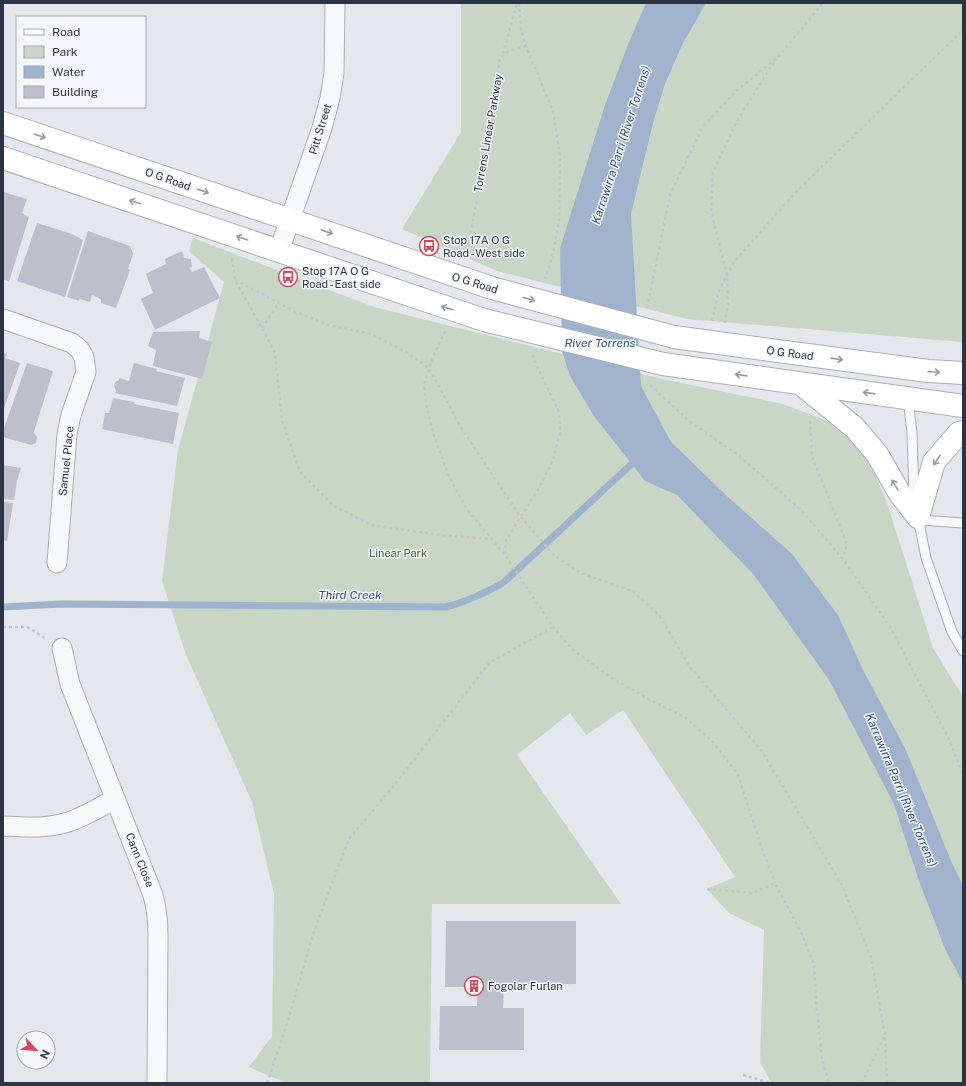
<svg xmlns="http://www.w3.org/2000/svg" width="966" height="1086" font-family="'Public Sans',sans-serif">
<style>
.green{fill:#c9d6c5}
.water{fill:#9fb4cc}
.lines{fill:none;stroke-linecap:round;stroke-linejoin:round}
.stream{stroke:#9fb4cc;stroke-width:7}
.building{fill:#bbc0ca}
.lane-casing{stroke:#a9aeb7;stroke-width:11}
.street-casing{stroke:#a9aeb7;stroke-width:21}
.secondary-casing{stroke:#a9aeb7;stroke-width:24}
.path{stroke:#c2c5cb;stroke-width:2.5;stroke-dasharray:3 3;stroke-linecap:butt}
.lane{stroke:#f7f8fa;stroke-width:9}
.street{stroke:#f7f8fa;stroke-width:19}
.secondary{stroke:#fff;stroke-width:22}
.secondary-bridge-casing{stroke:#a9aeb7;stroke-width:24;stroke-linecap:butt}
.secondary-bridge{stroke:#fff;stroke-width:22}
.oneway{stroke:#959aa2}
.labels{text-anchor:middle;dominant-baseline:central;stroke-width:3;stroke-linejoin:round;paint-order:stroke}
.street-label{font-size:11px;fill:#2b3445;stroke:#f4f6f9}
.poi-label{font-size:11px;fill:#2b3445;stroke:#f4f6f9;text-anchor:start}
.park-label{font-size:11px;fill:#3f6138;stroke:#f4f6f9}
.water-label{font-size:12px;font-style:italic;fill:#34527a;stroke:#f4f6f9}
</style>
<rect width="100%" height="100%" fill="#e4e7ec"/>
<g class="green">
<polygon points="461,3 963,3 963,342 687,319 497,271 402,229 461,132"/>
<polygon points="193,238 374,307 662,379 783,404 830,422 866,453 887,503 933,648 963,697 963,1083 772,1083 760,1063 764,930 729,913 707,889 735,877 623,710 586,735 570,713 517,755 621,904 432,904 430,1082 284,1082 249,1067 272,1036 274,894 252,802 186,655 162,581 178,450 224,282 189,251"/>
</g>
<polygon class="water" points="646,3 706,3 682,45 665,84 653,123 631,214 641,386 671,442 728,497 792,554 838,615 863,670 905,748 952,863 963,886 963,983 945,949 918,878 894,804 829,680 754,575 677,495 645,481 594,416 570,376 562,351 560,248 605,105 629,42"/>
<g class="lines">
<path class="stream" d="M3 607 62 604 446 607C466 602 485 593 503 583L638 458"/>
</g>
<g class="building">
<polygon points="3,192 27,199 22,213 29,217 9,282 3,279"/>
<polygon points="37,223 72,234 83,240 65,297 17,281"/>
<polygon points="88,231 130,246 133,254 128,269 130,270 116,308 101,303 101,299 92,295 90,302 80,299 79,301 67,297"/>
<polygon points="182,251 184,258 191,259 192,267 189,268 192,272 204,267 220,298 155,330 141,299 153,293 146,274 166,264 165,259"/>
<polygon points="200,331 199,338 212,342 202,379 153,366 156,350 148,346 153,332"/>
<polygon points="3,353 7,354 5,358 20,363 3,411"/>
<polygon points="27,363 53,371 34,432 37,437 36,443 31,445 3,437 3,431"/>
<polygon points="134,363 157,369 156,371 185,378 177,406 115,393 116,391 114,386 115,382 119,380 119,378 129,381"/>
<polygon points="113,398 134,402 134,404 179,413 173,444 102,429 105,413 109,413"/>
<polygon points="3,465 21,468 17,481 14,500 3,499"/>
<polygon points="3,502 13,503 7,541 3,540"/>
<polygon points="446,921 576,921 576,984 504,985 503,1008 524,1008 524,1050 439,1050 440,1006 477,1006 478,987 445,987"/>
</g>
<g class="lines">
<defs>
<g id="lane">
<polyline points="908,398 912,433 914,497 915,504"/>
<polyline points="918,517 926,558 952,632 963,651"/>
<polyline points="919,520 963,523"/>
</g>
<g id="street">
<polyline points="279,251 322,128 330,98 334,73 335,3"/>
<polyline points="3,319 72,343 80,350 84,357 86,372 71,415 67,434 57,563"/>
<path d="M62 648 70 684 153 895C157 909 158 922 158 936L157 1083"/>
<path d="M3 826C24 827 47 829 68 822 84 817 100 807 115 799"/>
</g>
<g id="secondary">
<polyline points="3,123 492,288"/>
<polyline points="3,158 484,320"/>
<polyline points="674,337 928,371 963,373"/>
<polyline points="663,364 963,406"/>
<polyline points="801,384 855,428 877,454 900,494 918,517"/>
<polyline points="918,517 934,462 959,433 963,432"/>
</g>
</defs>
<use href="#lane" class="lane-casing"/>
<use href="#street" class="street-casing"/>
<use href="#secondary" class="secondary-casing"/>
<g class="path">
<polyline points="519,3 521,29 526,46 553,111 560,157 559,221 553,253 545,279"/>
<polyline points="503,54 517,3"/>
<path d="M466 257 498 88C499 58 494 54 526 46"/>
<polyline points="232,258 235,280 257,319 275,353 282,421 300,472 334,506 371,525 440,535 491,539"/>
<polyline points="235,280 294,311 328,325 372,334 408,353 429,368 460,426 520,516 555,556 581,573 632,591 659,615 690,667 761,750 842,885 871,957 885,1035 887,1083"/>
<polyline points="647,308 670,195 702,128 735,92 778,57 823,3"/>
<polyline points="712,321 719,290 734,262 798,190 963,30"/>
<polyline points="725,323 728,304 727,275 711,211 713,172 738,119 776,59"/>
<polyline points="262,328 279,303"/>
<polyline points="445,331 436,350 429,368 424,385 426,404 434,436 448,474 466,508 505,555 553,627 572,649 610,677 647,698 685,717 714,743 738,775 761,845 775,883"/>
<polyline points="650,385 689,421 737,454 801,510 843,559 890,627 948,737 963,775"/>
<polyline points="810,421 812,456 847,544 843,559"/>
<polyline points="505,554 506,540 537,491 553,460 560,433 559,412 534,360 533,355"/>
<polyline points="3,627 27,627 45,638"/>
<polyline points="707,889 753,893 775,883 801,932 814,964 816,1001 822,1059 829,1083"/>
<polyline points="743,1075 770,1083"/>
<polyline points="267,1083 286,1027 315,928 349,839 396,783 489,663 553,627"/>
<polyline points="862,1083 885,1035"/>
</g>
<use href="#lane" class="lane"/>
<use href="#street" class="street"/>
<use href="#secondary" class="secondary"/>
<defs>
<g id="secondary-bridge">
<polyline points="492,288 674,337"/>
<polyline points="484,320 663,364"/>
</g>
</defs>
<use href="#secondary-bridge" class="secondary-bridge-casing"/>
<use href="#secondary-bridge" class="secondary-bridge"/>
</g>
<defs><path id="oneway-shaft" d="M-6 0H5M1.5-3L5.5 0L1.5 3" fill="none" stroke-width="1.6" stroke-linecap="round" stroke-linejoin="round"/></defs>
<g class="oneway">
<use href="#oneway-shaft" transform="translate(40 136) rotate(19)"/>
<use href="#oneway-shaft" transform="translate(203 191) rotate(19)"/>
<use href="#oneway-shaft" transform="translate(135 202) rotate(-162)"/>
<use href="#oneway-shaft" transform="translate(327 232) rotate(19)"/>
<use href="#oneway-shaft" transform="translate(242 238) rotate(-161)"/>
<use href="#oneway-shaft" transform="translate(529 299) rotate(15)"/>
<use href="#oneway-shaft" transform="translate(447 308) rotate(-163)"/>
<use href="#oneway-shaft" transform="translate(837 359) rotate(8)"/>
<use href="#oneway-shaft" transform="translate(934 372) rotate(3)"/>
<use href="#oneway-shaft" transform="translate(741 375) rotate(-172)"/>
<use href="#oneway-shaft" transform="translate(869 393) rotate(-172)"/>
<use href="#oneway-shaft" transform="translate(937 460) rotate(124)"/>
<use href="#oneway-shaft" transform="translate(895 485) rotate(-121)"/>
</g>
<defs>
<symbol id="bus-ring" viewBox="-11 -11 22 22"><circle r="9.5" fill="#f4f6f9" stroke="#d1495b" stroke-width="1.5"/><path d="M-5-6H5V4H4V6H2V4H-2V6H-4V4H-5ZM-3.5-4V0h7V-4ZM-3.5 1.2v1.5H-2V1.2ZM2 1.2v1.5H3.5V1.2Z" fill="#d1495b"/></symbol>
<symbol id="building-ring" viewBox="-11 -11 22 22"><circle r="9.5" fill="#f4f6f9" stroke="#d1495b" stroke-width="1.5"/><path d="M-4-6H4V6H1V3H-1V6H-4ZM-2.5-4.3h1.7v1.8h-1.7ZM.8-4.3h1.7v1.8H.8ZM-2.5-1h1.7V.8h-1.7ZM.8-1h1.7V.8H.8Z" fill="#d1495b"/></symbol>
</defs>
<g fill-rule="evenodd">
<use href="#bus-ring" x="418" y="235" width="22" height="22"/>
<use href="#bus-ring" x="277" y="266" width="22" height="22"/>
<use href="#building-ring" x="463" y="975" width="22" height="22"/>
</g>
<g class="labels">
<g class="street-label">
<text transform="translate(320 129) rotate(-73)">Pitt Street</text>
<text transform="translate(488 133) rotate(-80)">Torrens Linear Parkway</text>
<text transform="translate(168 179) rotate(19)">O G Road</text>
<text transform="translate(475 283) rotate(17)">O G Road</text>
<text transform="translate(790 353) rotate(8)">O G Road</text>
<text transform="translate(66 461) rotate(-84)">Samuel Place</text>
<text transform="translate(140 860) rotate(68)">Cann Close</text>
</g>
<g class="poi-label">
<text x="443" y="240">Stop 17A O G<tspan x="443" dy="13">Road - West side</tspan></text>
<text x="302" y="271">Stop 17A O G<tspan x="302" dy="13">Road - East side</tspan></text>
<text x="488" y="986">Fogolar Furlan</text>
</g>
<g class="park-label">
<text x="398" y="553">Linear Park</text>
</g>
<g class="water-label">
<text transform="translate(621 145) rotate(-72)">Karrawirra Parri (River Torrens)</text>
<text x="600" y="343">River Torrens</text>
<text x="350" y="595">Third Creek</text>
<text transform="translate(901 790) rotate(67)">Karrawirra Parri (River Torrens)</text>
</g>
</g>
<rect width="966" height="1086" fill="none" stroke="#2b3445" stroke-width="8"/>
<rect x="16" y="16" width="130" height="92" fill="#f4f6f9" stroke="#a4a8b1"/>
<rect x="24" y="29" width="20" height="6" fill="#ffffff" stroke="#a4a8b1"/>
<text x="52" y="36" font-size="12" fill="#2b3445">Road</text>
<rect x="24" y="46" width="20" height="12" fill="#c9d6c5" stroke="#a4a8b1"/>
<text x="52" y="56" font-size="12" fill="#2b3445">Park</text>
<rect x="24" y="66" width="20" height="12" fill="#9fb4cc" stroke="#a4a8b1"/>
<text x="52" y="76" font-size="12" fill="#2b3445">Water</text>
<rect x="24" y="86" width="20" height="12" fill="#bbc0ca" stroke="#a4a8b1"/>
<text x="52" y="96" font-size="12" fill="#2b3445">Building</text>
<g transform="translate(36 1050) rotate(116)"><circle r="19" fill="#f4f6f9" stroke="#a4a8b1"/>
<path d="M0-3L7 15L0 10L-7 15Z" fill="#d1495b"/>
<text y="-6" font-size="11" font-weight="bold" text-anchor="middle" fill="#2b3445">N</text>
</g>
</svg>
